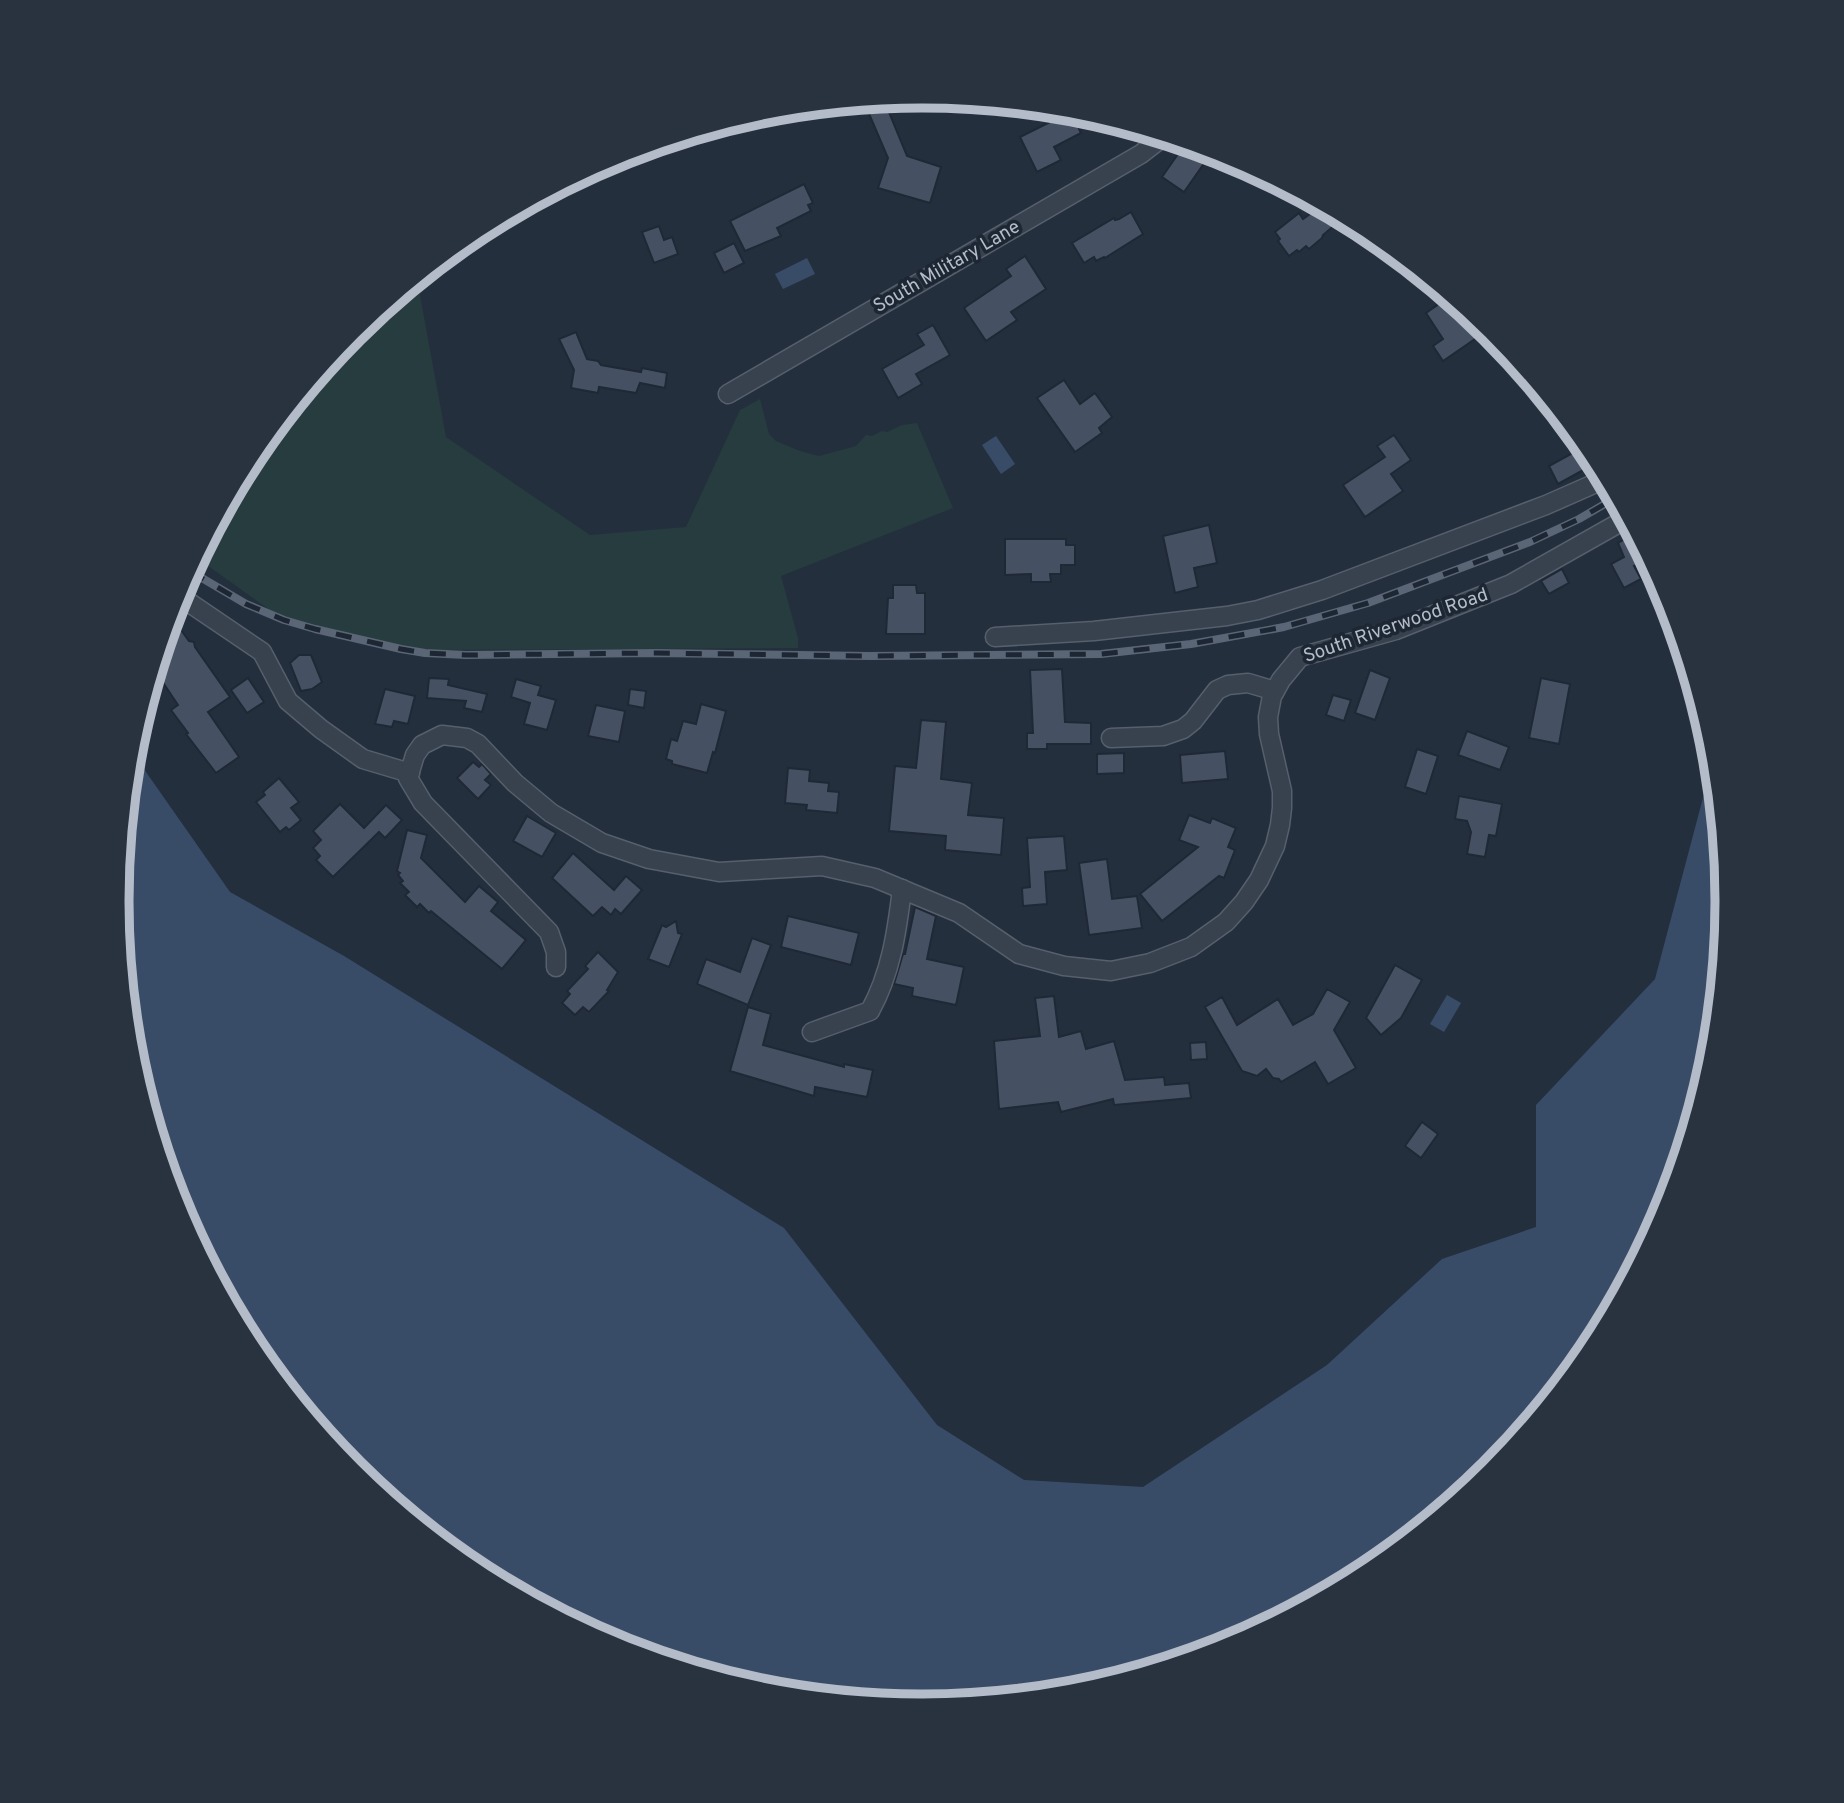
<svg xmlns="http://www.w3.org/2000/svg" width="1844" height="1803" font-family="Overpass,sans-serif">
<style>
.green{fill:#263c3f}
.water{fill:#394c67}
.building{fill:#455162;stroke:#1f2835;stroke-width:2}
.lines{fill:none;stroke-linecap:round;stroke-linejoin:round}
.minor-casing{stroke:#565f6c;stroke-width:21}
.minor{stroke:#38414e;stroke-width:18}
.rail-casing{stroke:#5a6575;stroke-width:8}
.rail{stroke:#1d2633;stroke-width:5;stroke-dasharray:16;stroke-linecap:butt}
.labels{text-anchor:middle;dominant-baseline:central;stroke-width:7;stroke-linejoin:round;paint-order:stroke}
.street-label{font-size:19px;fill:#b4bcc9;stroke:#1d2633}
.rim{fill:none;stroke:#b4bcc9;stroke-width:9}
</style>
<rect width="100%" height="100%" fill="#242f3e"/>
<polygon class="green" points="417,279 446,437 590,535 686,527 740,410 760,399 769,434 776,441 800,451 819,456 856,446 866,435 872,436 882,431 887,432 902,425 917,423 953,508 781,576 798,638 798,648 443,650 403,649 374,644 341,637 281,618 197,558 253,454 353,332"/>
<g class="water">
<polygon points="807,258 815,274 783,289 775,274"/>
<polygon points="996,436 1015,464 1001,474 982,445"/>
<polygon points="132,752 230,892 344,956 784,1228 937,1425 1024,1480 1143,1487 1327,1365 1442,1259 1536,1227 1536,1105 1655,979 1713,760 1727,902 1712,1059 1666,1210 1591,1349 1491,1471 1369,1571 1230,1646 1079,1691 922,1707 765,1691 613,1645 474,1571 352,1471 252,1349 178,1209 132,1058 117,901"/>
<polygon points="1447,995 1461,1003 1444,1032 1430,1024"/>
</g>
<g class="building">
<polygon points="884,100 907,156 941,167 930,203 878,188 888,158 864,102"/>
<polygon points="1051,109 1087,114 1091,123 1079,129 1081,133 1054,147 1061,160 1037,172 1020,137 1056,119"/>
<polygon points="1185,144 1212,152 1184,192 1162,177"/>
<polygon points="804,184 813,203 808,205 811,211 777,228 781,236 745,251 730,221"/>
<polygon points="1321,206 1343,218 1323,235 1322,238 1309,249 1306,246 1299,252 1297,250 1289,256 1278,241 1280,239 1275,232 1299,213 1303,219"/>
<polygon points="1131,212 1143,234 1105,258 1104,257 1096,261 1094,257 1084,263 1072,243 1114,218 1115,220 1119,219"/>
<polygon points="659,226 664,240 672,237 678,254 654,263 642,232"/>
<polygon points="734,243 744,263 724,273 714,253"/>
<polygon points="1025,256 1046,289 1011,312 1017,320 986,341 964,308 1011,276 1006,269"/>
<polygon points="1449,297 1488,330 1443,361 1433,346 1443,339 1426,313"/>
<polygon points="933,325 950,355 916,374 922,384 898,398 882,369 924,345 917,334"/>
<polygon points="576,332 587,359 598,361 601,365 641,372 642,368 667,373 665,388 640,383 636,393 599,387 598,393 571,388 574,370 559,339"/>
<polygon points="1064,380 1080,404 1095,393 1112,417 1099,428 1102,433 1075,452 1037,398"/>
<polygon points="1394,435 1411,460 1391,474 1403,491 1365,517 1343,485 1385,457 1377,446"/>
<polygon points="1578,450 1587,468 1558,484 1549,466"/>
<polygon points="1209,525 1217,563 1194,568 1198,587 1175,593 1163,536"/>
<polygon points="1634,534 1648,559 1634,566 1641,579 1624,588 1611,564 1624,557 1618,543"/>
<polygon points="1005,539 1066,539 1066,545 1075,545 1075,565 1061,565 1061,574 1050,574 1051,582 1031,582 1031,574 1005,575"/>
<polygon points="1562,569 1569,583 1549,594 1541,581"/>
<polygon points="893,585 916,585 917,593 925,593 925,634 886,634 888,598 893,598"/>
<polygon points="171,616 189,641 194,642 195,647 230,697 208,712 239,757 216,773 186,734 188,733 171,710 178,705 156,672 165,666 158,658"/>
<polygon points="299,655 311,655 322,682 312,689 301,691 290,663"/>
<polygon points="1062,669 1065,722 1091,723 1091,744 1047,744 1047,749 1027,749 1027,733 1033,733 1030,670"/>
<polygon points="1370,670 1390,678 1375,720 1355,713"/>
<polygon points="248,678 264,702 247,713 231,690"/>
<polygon points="429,678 449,679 448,685 487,694 482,712 464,708 466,701 427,698"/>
<polygon points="1541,678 1570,684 1559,744 1529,738"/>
<polygon points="516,679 541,686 538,695 556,700 547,730 524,724 530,703 511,697"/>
<polygon points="385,689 415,696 408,724 394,721 392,727 375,724"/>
<polygon points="630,689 646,691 644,708 628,705"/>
<polygon points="1333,695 1351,700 1344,721 1326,715"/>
<polygon points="701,704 726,711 715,753 713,752 707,773 672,764 672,761 666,759 671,739 677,741 683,721 696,724"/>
<polygon points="596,705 625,711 619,742 588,736"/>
<polygon points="921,720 946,722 941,779 972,783 968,815 1004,818 1001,855 945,850 946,836 889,831 895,766 916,768"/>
<polygon points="1467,731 1509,747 1500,770 1458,755"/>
<polygon points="1417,749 1438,756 1426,794 1405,787"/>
<polygon points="1225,751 1228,779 1182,783 1180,755"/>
<polygon points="1124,753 1124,773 1097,774 1097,754"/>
<polygon points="473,762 479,767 482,764 491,774 485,780 491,785 478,799 457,778"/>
<polygon points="788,768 810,770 809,781 829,783 828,791 839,792 837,813 806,810 807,805 785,803"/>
<polygon points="279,778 299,802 291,808 301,820 289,830 286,827 280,832 256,802 265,795 263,792"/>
<polygon points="1459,796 1502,804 1496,836 1489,835 1485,857 1467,854 1471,832 1467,821 1455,819"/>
<polygon points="340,804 364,828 386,805 402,820 385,838 379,832 333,877 316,860 320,856 313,848 321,840 313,831"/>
<polygon points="1189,815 1210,823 1212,818 1236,828 1228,847 1235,850 1224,878 1219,876 1162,921 1140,894 1198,847 1179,840"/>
<polygon points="527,816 556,833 542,857 513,841"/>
<polygon points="407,830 427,835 421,858 465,902 479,886 498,902 491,911 526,940 502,969 431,911 429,913 420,904 417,907 405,895 409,892 400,883 403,881 398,875 400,873 397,871"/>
<polygon points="1064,836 1067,870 1045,872 1047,904 1023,906 1022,888 1030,887 1027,838"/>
<polygon points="573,853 614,890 626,876 642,890 621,914 615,909 611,915 602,907 593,916 552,878"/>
<polygon points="1107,859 1112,899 1137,896 1142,928 1089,935 1079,863"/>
<polygon points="915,907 936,916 927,959 964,967 956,1005 912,996 913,988 894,984 903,954 905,954"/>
<polygon points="788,916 859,933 851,965 781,947"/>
<polygon points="676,921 678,933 682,934 669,967 648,959 662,925 666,927"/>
<polygon points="752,938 771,945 748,1005 697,984 706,959 740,972"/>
<polygon points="598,952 618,972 607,990 609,991 589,1012 583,1007 575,1015 562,1003 570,994 567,991 588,969 585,966"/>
<polygon points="1395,965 1422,980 1401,1018 1381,1035 1366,1018"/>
<polygon points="1327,989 1350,1002 1334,1030 1356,1068 1328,1084 1315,1062 1281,1082 1279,1079 1273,1078 1266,1069 1257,1076 1242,1071 1205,1007 1222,997 1237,1025 1278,999 1293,1025 1313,1014"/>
<polygon points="1054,996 1059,1037 1081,1031 1086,1049 1114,1041 1125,1080 1164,1077 1165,1085 1189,1083 1191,1098 1114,1105 1113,1099 1061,1112 1058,1102 999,1109 994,1041 1040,1036 1035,998"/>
<polygon points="748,1007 771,1014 763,1045 844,1067 844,1064 873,1070 867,1097 815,1087 814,1096 730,1071"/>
<polygon points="1206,1042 1207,1059 1191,1060 1190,1043"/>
<polygon points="1422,1122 1438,1134 1421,1158 1405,1146"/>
</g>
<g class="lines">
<defs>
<g id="minor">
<polyline points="728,394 1141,154 1163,137"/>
<polyline points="178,595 262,652 288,701 321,729 363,759 410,773"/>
<polyline points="995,637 1094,631 1227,616 1258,610 1322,590 1546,505 1605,479"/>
<polyline points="1111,738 1163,736 1183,729 1193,721 1217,690 1228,685 1248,683 1275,691"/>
<polyline points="556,967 556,952 549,932 423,803 408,778 415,755 422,745 442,735 467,738 478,744 515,783 551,813 602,843 649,859 719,872 822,866 875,878 959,913 1019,954 1064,966 1111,971 1150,963 1191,947 1226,922 1244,902 1259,880 1275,846 1280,825 1282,808 1282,791 1269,734 1268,717 1272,696 1281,680 1300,657 1396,630 1511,584 1626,519"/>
<path d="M812 1032 870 1011C891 973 897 931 902 889"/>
</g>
</defs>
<use href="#minor" class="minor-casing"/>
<use href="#minor" class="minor"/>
<defs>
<polyline id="rail" points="190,571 246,604 284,620 315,629 401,649 425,653 466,655 656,653 870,656 1101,654 1191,644 1284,627 1368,603 1530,542 1579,519 1615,498"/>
</defs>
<use href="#rail" class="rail-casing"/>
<use href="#rail" class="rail"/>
</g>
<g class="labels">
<g class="street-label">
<text transform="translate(947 267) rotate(-30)">South Military Lane</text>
<text transform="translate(1396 626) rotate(-19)">South Riverwood Road</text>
</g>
</g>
<path d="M0 0H1844V1803H0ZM129 901a793 793 0 1 1 1586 0a793 793 0 1 1-1586 0Z" fill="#29323f" fill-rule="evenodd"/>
<path class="rim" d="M129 901a793 793 0 1 1 1586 0a793 793 0 1 1-1586 0Z"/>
</svg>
